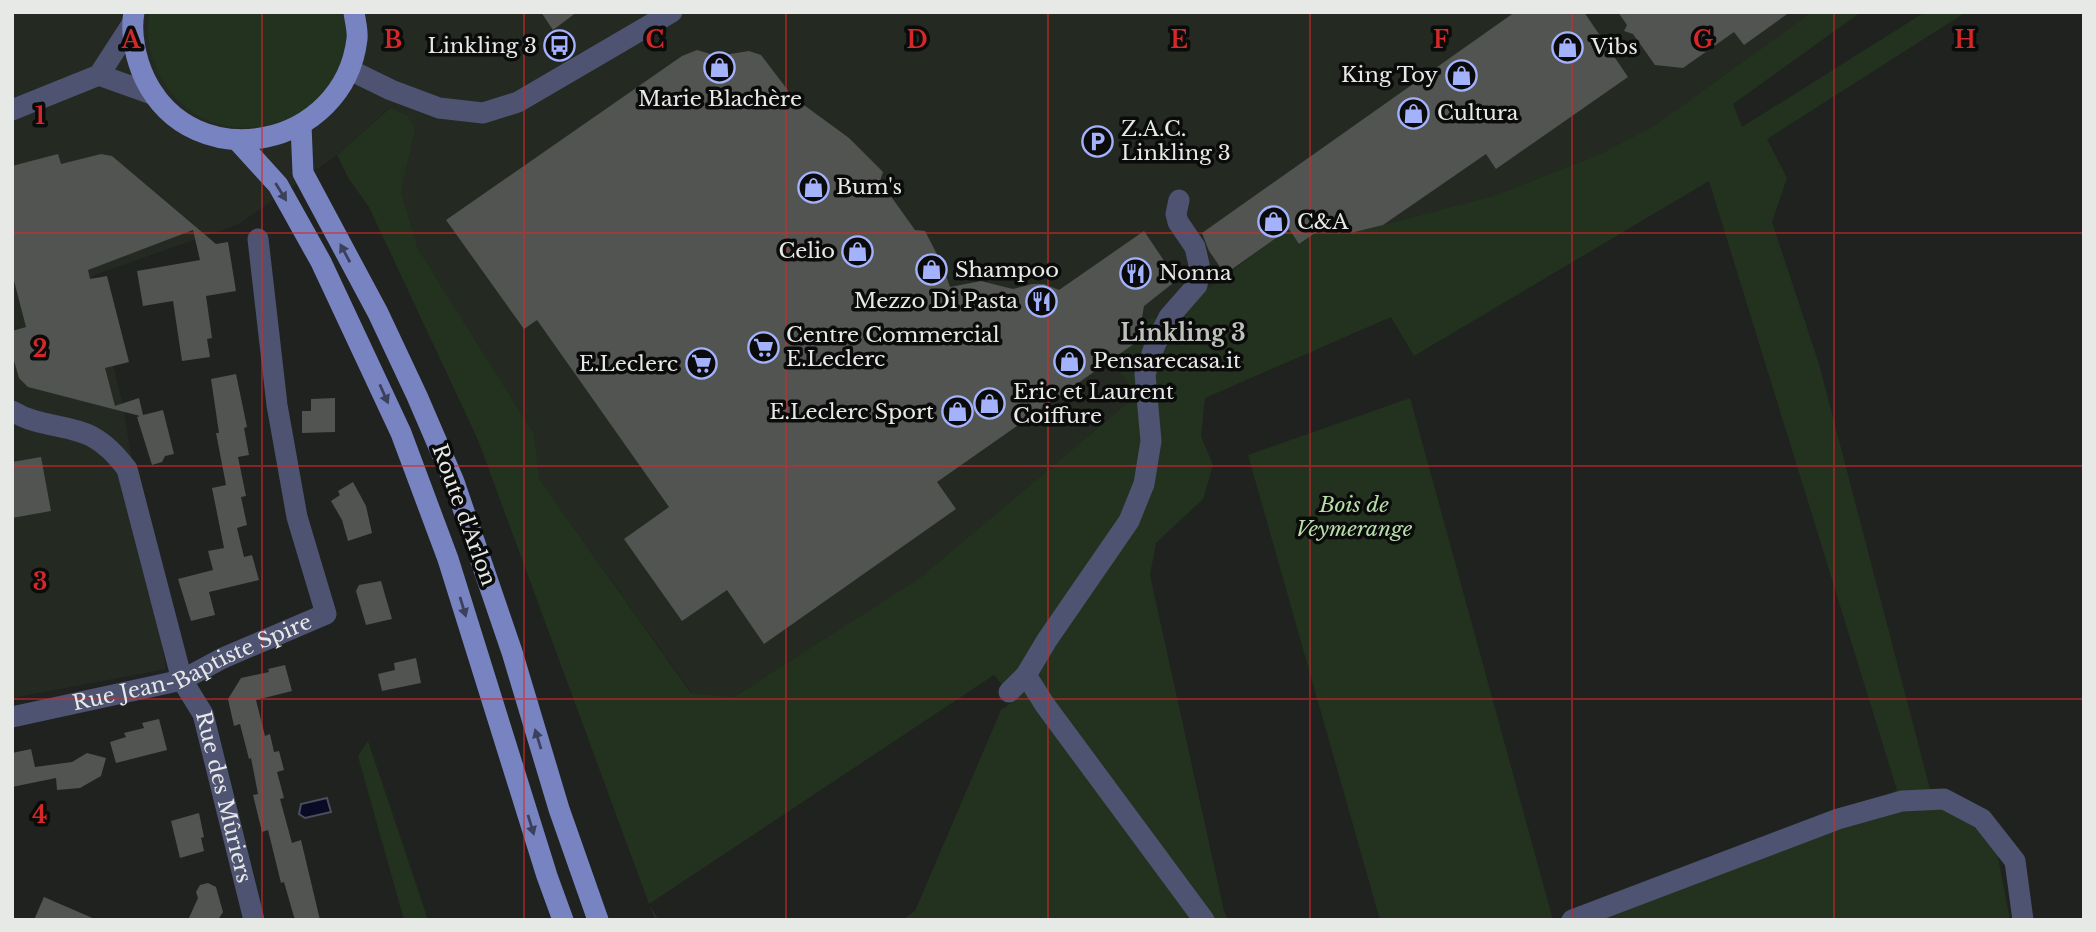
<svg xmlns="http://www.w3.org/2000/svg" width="2096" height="932" font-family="'Libre Baskerville',serif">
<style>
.built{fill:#242a22}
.green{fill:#23321e}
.water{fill:#090b24;stroke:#4c4e5e;stroke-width:2}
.building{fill:#515450}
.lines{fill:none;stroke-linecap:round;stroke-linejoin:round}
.minor{stroke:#4d5371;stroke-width:21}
.major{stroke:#7883c1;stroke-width:21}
.oneway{fill:#3b415c}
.grid{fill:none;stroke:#d62828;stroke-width:2;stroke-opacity:0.55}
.labels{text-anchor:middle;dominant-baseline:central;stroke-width:7;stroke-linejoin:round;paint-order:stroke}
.poi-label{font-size:21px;fill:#e7e9e6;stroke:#0a0b0a;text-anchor:start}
.park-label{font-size:21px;font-style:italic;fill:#b8deaa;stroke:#0a0b0a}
.street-label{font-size:21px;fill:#e7e9e6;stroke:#0a0b0a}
.neighbourhood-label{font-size:23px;font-weight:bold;fill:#bec1bc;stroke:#0a0b0a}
.grid-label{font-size:23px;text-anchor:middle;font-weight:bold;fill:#d62828;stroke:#0a0b0a;stroke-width:7;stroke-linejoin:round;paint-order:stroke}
</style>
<rect width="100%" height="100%" fill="#1f221f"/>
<polygon class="built" points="12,12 1812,12 1654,126 1598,155 1493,196 1383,225 1299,244 1289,230 1111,360 1137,395 921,577 734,697 692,693 539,479 534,434 418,249 401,191 415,131 389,108 337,155 239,224 92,276 123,406 166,669 12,698"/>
<g class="green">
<path d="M150 12H344C369 124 201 179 155 64 149 49 145 29 150 12Z"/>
<polygon points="1812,12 1861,12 1733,104 1742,127 1925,12 1966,12 1767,139 1787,178 1772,222 1819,364 1930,789 1944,799 1996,847 2010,920 1572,920 1838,819 1897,790 1709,181 1414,356 1391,317 1205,398 1201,436 1213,465 1203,499 1156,543 1150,575 1224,911 1228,920 902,920 915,911 1001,710 1015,700 994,675 649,904 659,920 655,920 478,440 369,207 349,179 337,155 390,108 408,116 415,131 401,191 418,249 534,434 539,479 691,693 734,697 921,577 1137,395 1111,360 1141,319 1169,317 1289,229 1299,244 1340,216 1352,233 1493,196 1598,155 1654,126"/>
<polygon points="1410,398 1553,920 1380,920 1248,455"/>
<polygon points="368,741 428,920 404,920 358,756"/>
</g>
<polygon class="water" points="327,798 331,812 305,818 299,814 301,804"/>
<g class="building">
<polygon points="541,12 577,12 553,30"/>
<polygon points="1515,12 1584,12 1628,77 1496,169 1486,154 1383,225 1351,233 1340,216 1299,244 1289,229 1225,274 1209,251 1202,233"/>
<polygon points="1618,12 1790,12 1744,45 1734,32 1683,68 1655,65 1633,34 1624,31 1627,25"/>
<polygon points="697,50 717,56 749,51 761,55 793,97 849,138 883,172 880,181 915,230 925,231 942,264 950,287 981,281 1013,289 1032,284 1044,284 1059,290 1144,231 1177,280 1144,306 1138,341 937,482 956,509 764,644 727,590 682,621 624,539 669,507 537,320 524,329 446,220 682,56"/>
<polygon points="58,154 61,164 101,154 112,156 216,244 228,242 236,291 206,296 212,338 207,339 210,357 182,361 173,301 143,306 137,271 200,260 193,230 88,270 90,279 107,276 129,362 105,368 115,406 139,398 143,415 163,410 174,454 165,456 162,462 152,465 137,417 140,416 28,387 19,378 12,354 12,331 26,327 12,273 12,166"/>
<polygon points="236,374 247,427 244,428 249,455 238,457 246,496 241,497 247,525 237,528 244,557 252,555 259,580 209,592 215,615 191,621 178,579 213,570 208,551 224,548 212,488 226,485 216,433 219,433 211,379"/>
<polygon points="335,398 335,432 302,433 302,411 311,411 311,399"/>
<polygon points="41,457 51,511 12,518 12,462"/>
<polygon points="353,482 366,506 372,533 348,541 342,520 331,501 340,495 338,491"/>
<polygon points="381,581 392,619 366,625 356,591 359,585"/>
<polygon points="416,658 421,683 382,691 378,674 395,670 394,663"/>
<polygon points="285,665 292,691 256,700 265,736 270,734 274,752 279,751 284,770 277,772 284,798 280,799 292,843 301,840 320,920 297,920 294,917 284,882 281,883 268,830 262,832 253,795 258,794 251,758 249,759 240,724 234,726 228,699 241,678 269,672 268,669"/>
<polygon points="159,719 167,750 116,763 110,742 126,737 124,733 144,728 142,723"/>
<polygon points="31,749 35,767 72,762 87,753 106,758 101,776 80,788 57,790 56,778 12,787 12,753"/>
<polygon points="199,813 204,837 201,838 204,851 180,858 171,821"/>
<polygon points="208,883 216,887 223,912 218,920 188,920 198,898 196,892 200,885"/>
<polygon points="44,897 97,920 34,920"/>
</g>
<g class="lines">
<g class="minor">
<polyline points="350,70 391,90 439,108 483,113 518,102 672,12"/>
<polyline points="99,75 155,95"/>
<polyline points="12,110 99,75 132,24"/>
<path id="s1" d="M12 411C38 427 66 424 91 436 106 444 116 455 127 469L182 680 203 714 254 920"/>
<polyline points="1026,675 1045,705 1204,920"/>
<polyline points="1009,692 1026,675 1047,640 1129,521 1144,484 1151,441 1145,374 1155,345 1169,317 1197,285 1200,269 1195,247 1178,222 1176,214 1179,200"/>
<path id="s2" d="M12 717 182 680 223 658 326 614 297 517 277 405 258 239"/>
<polyline points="1572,920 1838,819 1902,801 1944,799 1982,819 2015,861 2023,920"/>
</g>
<g class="major">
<path d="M134 12C130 34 136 60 145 79 194 179 344 148 357 39 358 30 355 21 354 12"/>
<polyline points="301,125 303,173 378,313 417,396 454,482 512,652 559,809 598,920"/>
<polyline points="237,140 278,185 321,262 401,433 448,559 547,876 563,920"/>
</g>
</g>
<defs><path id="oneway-solid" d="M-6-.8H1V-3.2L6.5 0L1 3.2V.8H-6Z" transform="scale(1.75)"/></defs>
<g class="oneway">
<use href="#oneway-solid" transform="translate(281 192) rotate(58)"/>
<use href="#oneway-solid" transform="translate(345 253) rotate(-118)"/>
<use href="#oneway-solid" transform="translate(384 394) rotate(66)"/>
<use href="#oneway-solid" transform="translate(463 607) rotate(73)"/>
<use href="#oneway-solid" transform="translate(538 739) rotate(-107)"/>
<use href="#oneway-solid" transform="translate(531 825) rotate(73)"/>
</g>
<path class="grid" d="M262 12V920M524 12V920M786 12V920M1048 12V920M1310 12V920M1572 12V920M1834 12V920M12 233H2084M12 466H2084M12 699H2084"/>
<defs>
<symbol id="bus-ring" viewBox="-11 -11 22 22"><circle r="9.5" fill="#0a0b0a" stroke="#a4b2fc" stroke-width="1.5"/><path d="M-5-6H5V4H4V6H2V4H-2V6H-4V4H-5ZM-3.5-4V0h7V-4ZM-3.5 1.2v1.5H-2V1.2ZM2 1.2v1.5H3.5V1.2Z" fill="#a4b2fc"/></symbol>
<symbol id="shop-ring" viewBox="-11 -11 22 22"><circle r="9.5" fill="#0a0b0a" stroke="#a4b2fc" stroke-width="1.5"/><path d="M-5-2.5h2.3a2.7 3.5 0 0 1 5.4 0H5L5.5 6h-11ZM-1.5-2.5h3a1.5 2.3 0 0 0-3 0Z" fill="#a4b2fc"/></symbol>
<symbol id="parking-ring" viewBox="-11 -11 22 22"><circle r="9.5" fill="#0a0b0a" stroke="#a4b2fc" stroke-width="1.5"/><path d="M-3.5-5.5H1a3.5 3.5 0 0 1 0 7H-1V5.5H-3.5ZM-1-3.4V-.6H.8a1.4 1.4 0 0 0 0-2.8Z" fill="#a4b2fc"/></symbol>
<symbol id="restaurant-ring" viewBox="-11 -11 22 22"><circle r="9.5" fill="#0a0b0a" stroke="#a4b2fc" stroke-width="1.5"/><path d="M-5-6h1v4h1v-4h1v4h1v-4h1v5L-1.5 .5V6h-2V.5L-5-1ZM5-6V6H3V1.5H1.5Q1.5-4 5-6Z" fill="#a4b2fc"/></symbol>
<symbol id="supermarket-ring" viewBox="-11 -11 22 22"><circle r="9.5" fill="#0a0b0a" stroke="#a4b2fc" stroke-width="1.5"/><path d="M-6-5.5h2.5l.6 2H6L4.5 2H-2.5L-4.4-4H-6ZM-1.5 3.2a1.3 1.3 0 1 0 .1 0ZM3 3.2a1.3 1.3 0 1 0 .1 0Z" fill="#a4b2fc"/></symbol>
</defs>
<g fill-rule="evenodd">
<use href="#bus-ring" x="542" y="28" width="35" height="35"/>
<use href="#shop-ring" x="1550" y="30" width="35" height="35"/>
<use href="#shop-ring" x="702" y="50" width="35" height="35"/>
<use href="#shop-ring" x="1444" y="58" width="35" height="35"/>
<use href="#shop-ring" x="1396" y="96" width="35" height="35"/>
<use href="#parking-ring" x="1080" y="124" width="35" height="35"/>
<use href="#shop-ring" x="796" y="170" width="35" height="35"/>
<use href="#shop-ring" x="1256" y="204" width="35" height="35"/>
<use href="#shop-ring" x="840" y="234" width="35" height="35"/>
<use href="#shop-ring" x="914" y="252" width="35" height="35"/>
<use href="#restaurant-ring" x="1118" y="256" width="35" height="35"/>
<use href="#restaurant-ring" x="1024" y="284" width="35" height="35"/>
<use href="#supermarket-ring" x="746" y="330" width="35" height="35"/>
<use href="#shop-ring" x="1052" y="344" width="35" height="35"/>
<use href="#supermarket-ring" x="684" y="346" width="35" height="35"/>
<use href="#shop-ring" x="972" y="386" width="35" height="35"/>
<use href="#shop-ring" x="940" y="394" width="35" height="35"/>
</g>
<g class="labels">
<g class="poi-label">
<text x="537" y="46" text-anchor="end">Linkling 3</text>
<text x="1591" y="47">Vibs</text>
<text x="1438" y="75" text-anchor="end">King Toy</text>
<text x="720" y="99" text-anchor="middle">Marie Blachère</text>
<text x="1437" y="113">Cultura</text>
<text x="1121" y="129">Z.A.C.<tspan x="1121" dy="24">Linkling 3</tspan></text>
<text x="836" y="187">Bum's</text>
<text x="1297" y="222">C&amp;A</text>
<text x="835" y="251" text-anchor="end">Celio</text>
<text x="955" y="270">Shampoo</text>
<text x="1159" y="273">Nonna</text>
<text x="1018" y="301" text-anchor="end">Mezzo Di Pasta</text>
<text x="786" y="335">Centre Commercial<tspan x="786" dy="24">E.Leclerc</tspan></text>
<text x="1093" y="361">Pensarecasa.it</text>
<text x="678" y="364" text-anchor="end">E.Leclerc</text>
<text x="1013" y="392">Eric et Laurent<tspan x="1013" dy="24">Coiffure</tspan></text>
<text x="934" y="412" text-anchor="end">E.Leclerc Sport</text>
</g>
<g class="park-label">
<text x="1354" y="505">Bois de<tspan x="1354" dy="24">Veymerange</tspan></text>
</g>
<g class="street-label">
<text transform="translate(464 515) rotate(70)">Route d'Arlon</text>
<text stroke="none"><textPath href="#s2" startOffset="189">Rue Jean-Baptiste Spire</textPath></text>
<text stroke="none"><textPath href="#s1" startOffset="476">Rue des Mûriers</textPath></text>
</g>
<g class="neighbourhood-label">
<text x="1183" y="333">Linkling 3</text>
</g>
</g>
<g class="grid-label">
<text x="131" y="48">A</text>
<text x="393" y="48">B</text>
<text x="655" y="48">C</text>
<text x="917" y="48">D</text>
<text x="1179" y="48">E</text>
<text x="1441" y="48">F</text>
<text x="1703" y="48">G</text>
<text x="1965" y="48">H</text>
<text x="40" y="124">1</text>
<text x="40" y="357">2</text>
<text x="40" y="590">3</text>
<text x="40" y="823">4</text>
</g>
<rect width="2096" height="932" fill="none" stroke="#e7e9e6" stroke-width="28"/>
</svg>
